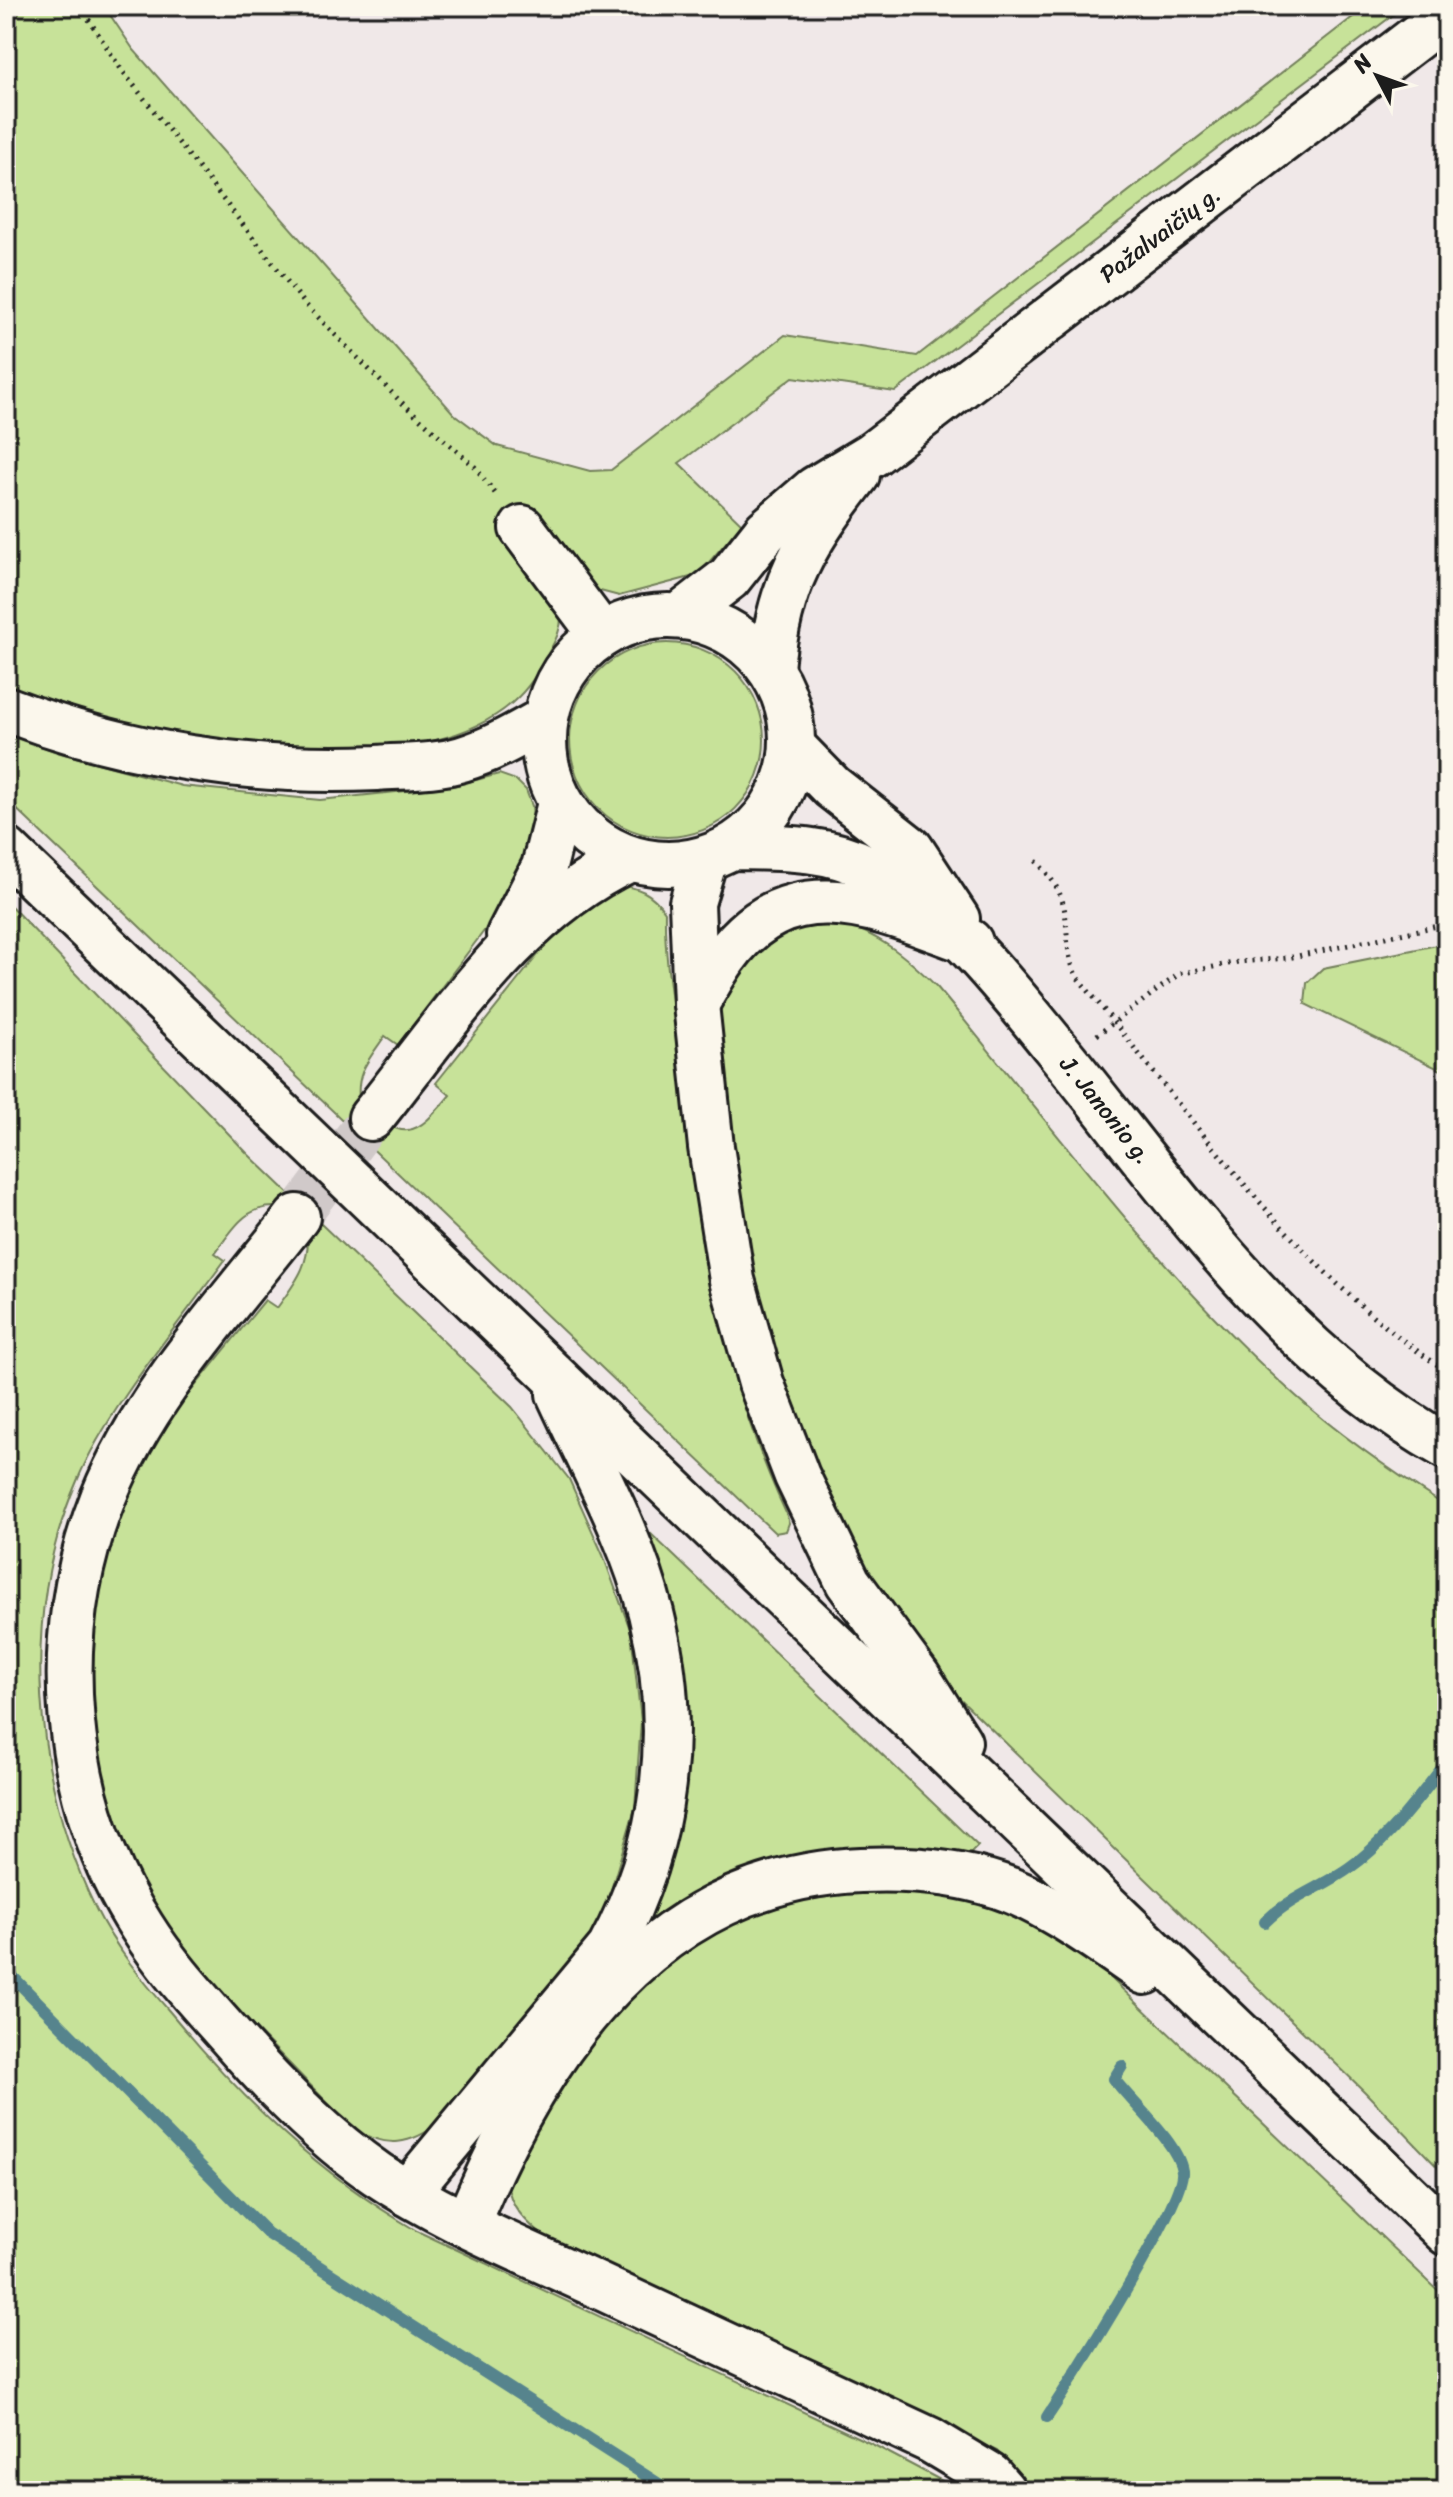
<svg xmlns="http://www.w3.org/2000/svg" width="1453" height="2497" font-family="Sriracha,sans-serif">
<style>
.green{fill:#c7e299;stroke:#727f5a;stroke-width:2}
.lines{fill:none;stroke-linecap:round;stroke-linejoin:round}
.stream{stroke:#56848d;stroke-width:12}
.street-tunnel{stroke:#d0c9c9;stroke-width:44;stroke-dasharray:44 22;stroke-linecap:butt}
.street-casing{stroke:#1c1c1c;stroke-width:50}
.secondary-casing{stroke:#1c1c1c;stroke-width:50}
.highway-casing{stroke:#1c1c1c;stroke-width:50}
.path{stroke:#1c1c1c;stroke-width:5;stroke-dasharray:2 6;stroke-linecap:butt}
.street{stroke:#fbf7ec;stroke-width:44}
.secondary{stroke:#fbf7ec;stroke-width:44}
.highway{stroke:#fbf7ec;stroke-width:44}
.labels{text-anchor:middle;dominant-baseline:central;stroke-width:8;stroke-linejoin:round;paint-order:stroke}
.street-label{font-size:24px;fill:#1c1c1c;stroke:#fbf7ec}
</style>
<rect width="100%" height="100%" fill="#f0e8e8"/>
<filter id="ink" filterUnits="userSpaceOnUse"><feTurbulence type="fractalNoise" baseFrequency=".0125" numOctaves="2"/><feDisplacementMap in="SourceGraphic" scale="16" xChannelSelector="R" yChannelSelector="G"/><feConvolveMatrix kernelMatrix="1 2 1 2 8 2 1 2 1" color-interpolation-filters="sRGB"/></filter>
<g filter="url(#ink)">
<g class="green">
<path d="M11 6H104L133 49 454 414 497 446 590 471 611 470 785 335 917 356 1367 6H1405L895 392 793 377 679 463 742 524 698 575 619 596 581 586 561 611C563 633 551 647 541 666 466 813 130 734 6 694V10Z"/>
<circle cx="667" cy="740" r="97"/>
<path d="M6 733 57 752 182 786 320 800 453 786 499 774 516 780 526 790 532 806 534 828 526 859 496 915 398 1045 385 1036C368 1060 354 1075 360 1105 404 1141 414 1139 450 1095L436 1083 560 927 615 885C638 887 652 892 665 912 664 960 674 1010 680 1058 697 1214 718 1369 786 1513L789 1523 786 1531 775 1533 6 799Z"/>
<path d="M6 901 248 1154 512 1407 569 1479 603 1555 631 1632 641 1721 635 1808 609 1897 588 1943 442 2121C410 2146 387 2149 352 2128L184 1955 140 1892 112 1829 85 1682 105 1550 135 1475 166 1422 265 1300 277 1308C295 1283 312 1263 307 1230L278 1207C245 1205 233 1229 215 1253L225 1260C178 1325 107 1409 77 1481 19 1615 33 1780 96 1909 114 1946 143 1981 170 2012 243 2100 317 2173 417 2231L876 2446 961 2491H6Z"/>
<path d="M833 919C879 935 903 953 937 987 1050 1123 1164 1280 1296 1396 1343 1438 1394 1473 1447 1507V2177L1365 2092 939 1678 858 1555 813 1462 772 1353 741 1246 717 1020 732 976 757 947 796 928Z"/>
<polygon points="1447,943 1447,1073 1305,1004 1307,983 1323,968"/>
<path d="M649 1532 978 1846 970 1854 852 1847 770 1862 647 1926C673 1853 689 1783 683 1705 680 1662 660 1599 649 1556Z"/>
<path d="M907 1886 992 1903 1093 1961 1447 2299V2491H1032L997 2451 547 2239C519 2217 503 2199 507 2162L630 1986 753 1907Z"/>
</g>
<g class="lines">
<g class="stream">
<path d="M1265 1922C1290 1897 1321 1888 1349 1868 1388 1841 1417 1799 1447 1762"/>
<polyline points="6,1970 267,2233 670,2491"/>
<path d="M1047 2417C1070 2383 1186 2200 1182 2171 1178 2143 1132 2103 1114 2079L1122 2066"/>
</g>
<polyline class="street-tunnel" points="297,1217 371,1118"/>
<defs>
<g id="street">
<polyline points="522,528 601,634"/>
<polyline points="681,615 729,578 766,531 815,489 873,454 1447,14"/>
<path d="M771 669C778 584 806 541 857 475"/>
<polyline points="509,935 544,867 560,803"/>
<path d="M371 1118C446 1025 518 910 630 859"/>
<path d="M297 1217C229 1305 145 1393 103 1498 48 1636 61 1802 142 1927 167 1967 199 2001 230 2036 274 2087 322 2136 377 2174 442 2218 517 2248 588 2281 702 2334 816 2387 930 2440L990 2476 1003 2491"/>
</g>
<g id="secondary">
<polyline points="792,746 832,787 911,849 957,919"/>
<path d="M732 847C777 848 827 846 868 868 947 909 1000 980 1055 1047 1172 1190 1281 1355 1447 1447"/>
</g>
<g id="highway">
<circle cx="668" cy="740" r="124"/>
<path d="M6 709C124 754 251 774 377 768 404 766 435 767 462 759 492 750 517 735 544 720"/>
<polyline points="6,850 1447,2233"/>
<polyline points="705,859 692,903 696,1004 711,1147 732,1280 761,1383 797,1476 848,1582 918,1677 959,1742"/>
<path d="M696 1004C706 988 714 972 725 957 793 864 885 912 970 942"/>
<path d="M407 2193 610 1948C667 1843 680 1729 651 1613 632 1537 591 1464 559 1394"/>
<path d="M467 2224C538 2049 654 1878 861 1870 908 1868 954 1871 999 1886 1049 1903 1101 1942 1145 1972"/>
</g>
</defs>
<use href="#street" class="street-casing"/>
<use href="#secondary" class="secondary-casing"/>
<use href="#highway" class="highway-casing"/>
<g class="path">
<polyline points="80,6 121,69 305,304 400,401 475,467 498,497"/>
<path d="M1036 861C1046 872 1056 883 1061 897 1071 924 1062 947 1077 977 1188 1110 1300 1278 1447 1371"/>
<polyline points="1097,1035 1179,974 1238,962 1288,958 1447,924"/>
</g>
<use href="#street" class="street"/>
<use href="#secondary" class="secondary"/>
<use href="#highway" class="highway"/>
</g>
</g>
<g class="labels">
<g class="street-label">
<text transform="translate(1160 234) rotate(-37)">Pažalvaičių g.</text>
<text transform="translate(1106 1110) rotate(51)">J. Janonio g.</text>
</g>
</g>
<rect width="1453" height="2497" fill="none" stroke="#fbf7ec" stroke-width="32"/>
<rect x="16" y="16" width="1421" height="2465" fill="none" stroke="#1c1c1c" stroke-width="3" filter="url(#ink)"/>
<g transform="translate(1377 76) rotate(311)" stroke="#fbf7ec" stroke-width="6" paint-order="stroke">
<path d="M0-6L14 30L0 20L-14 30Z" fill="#1c1c1c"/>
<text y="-12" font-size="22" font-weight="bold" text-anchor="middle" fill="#1c1c1c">N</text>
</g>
</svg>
